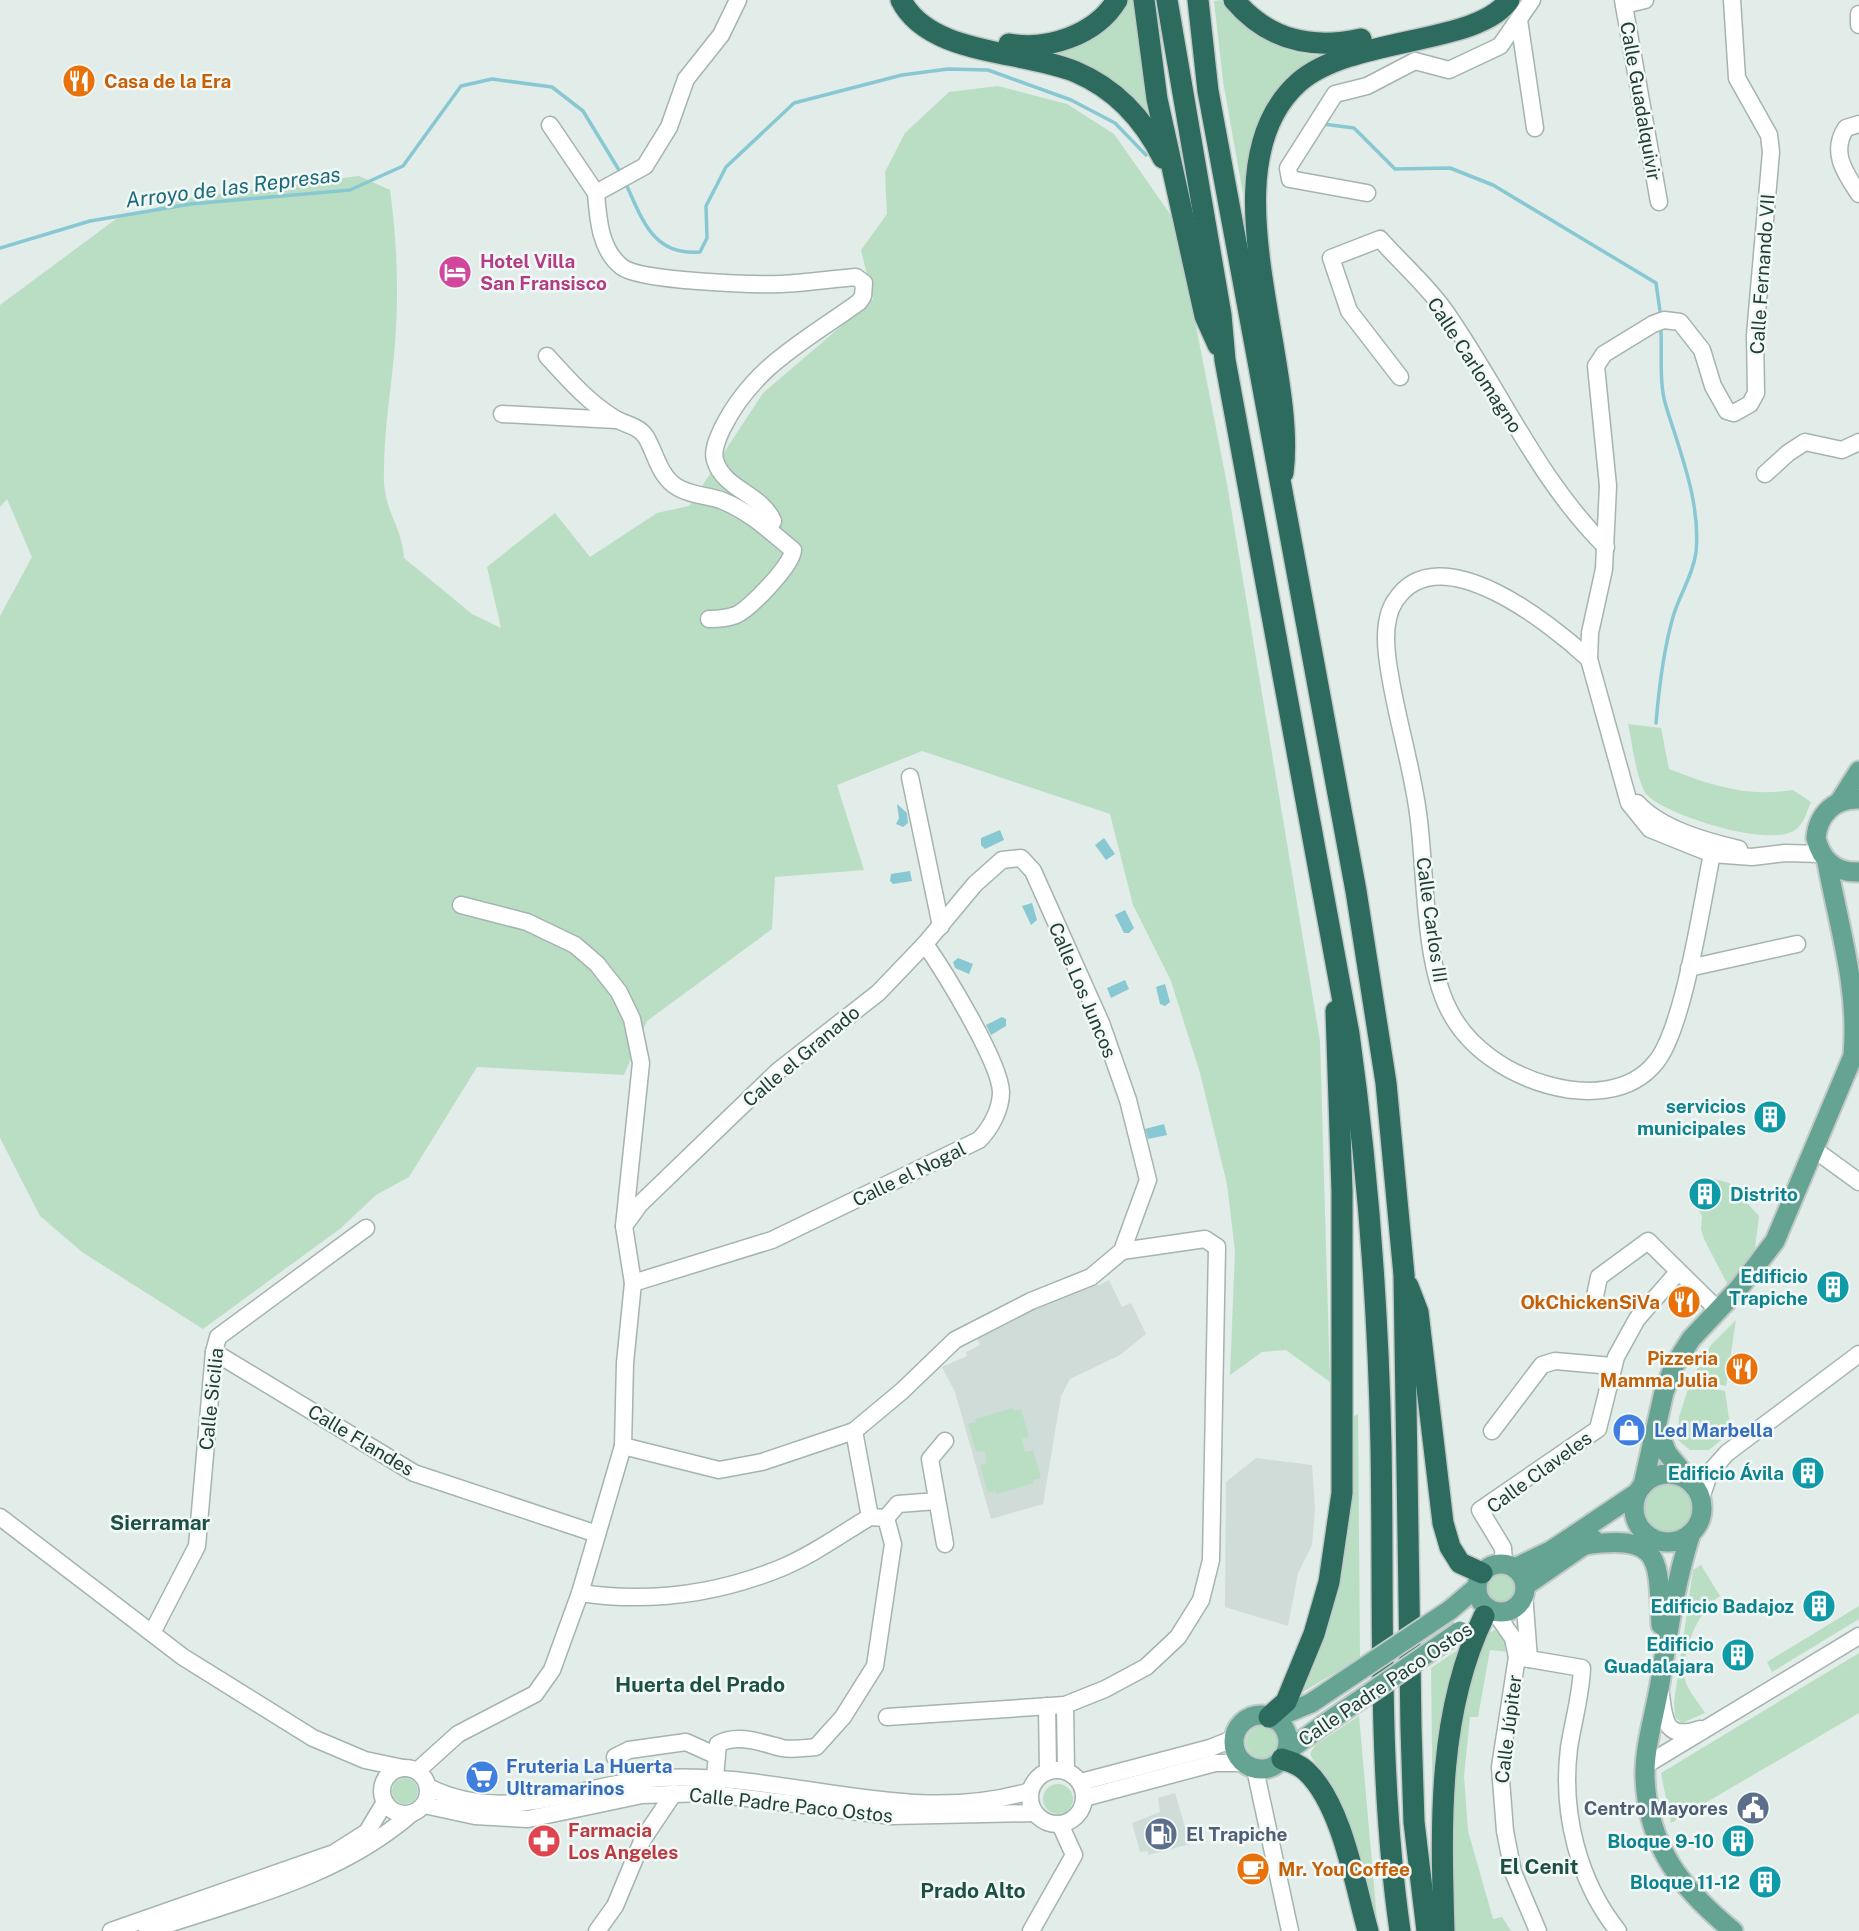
<svg xmlns="http://www.w3.org/2000/svg" width="1859" height="1931" font-family="'Public Sans',sans-serif">
<style>
.built{fill:#d0dcd7}
.green{fill:#badec4}
.water{fill:#88c8d3}
.lines{fill:none;stroke-linecap:round;stroke-linejoin:round}
.stream{stroke:#88c8d3;stroke-width:3.5}
.minor-casing{stroke:#a4b4af;stroke-width:19}
.major-casing{stroke:#c1c9c7;stroke-width:23}
.highway-casing{stroke:#c1c9c7;stroke-width:24}
.minor{stroke:#fff;stroke-width:16}
.major{stroke:#65a393;stroke-width:19}
.highway{stroke:#2c6b5e;stroke-width:21}
.major-bridge-casing{stroke:#c1c9c7;stroke-width:23;stroke-linecap:butt}
.major-bridge{stroke:#65a393;stroke-width:19}
.labels{text-anchor:middle;dominant-baseline:central;stroke-width:5;stroke-linejoin:round;paint-order:stroke}
.food-label{font-size:19px;font-weight:bold;fill:#c56008;stroke:#f2f9f6;text-anchor:start}
.street-label{font-size:19px;fill:#213e36;stroke:#f2f9f6}
.hotel-label{font-size:19px;font-weight:bold;fill:#b23c85;stroke:#f2f9f6;text-anchor:start}
.culture-label{font-size:19px;font-weight:bold;fill:#0d838f;stroke:#f2f9f6;text-anchor:end}
.shop-label{font-size:19px;font-weight:bold;fill:#366cbe;stroke:#f2f9f6;text-anchor:start}
.service-label{font-size:19px;font-weight:bold;fill:#4e5e75;stroke:#f2f9f6;text-anchor:end}
.health-label{font-size:19px;font-weight:bold;fill:#be3a42;stroke:#f2f9f6;text-anchor:start}
.water-label{font-size:21px;font-style:italic;fill:#1a6b7b;stroke:#f2f9f6}
.neighbourhood-label{font-size:21px;font-weight:bold;fill:#1d5044;stroke:#f2f9f6}
</style>
<rect width="100%" height="100%" fill="#e2ece8"/>
<g class="built">
<polygon points="1095,1280 1098,1286 1109,1280 1122,1307 1131,1303 1146,1334 1120,1355 1070,1379 1061,1396 1043,1504 991,1519 955,1392 942,1367 967,1356 966,1352 980,1345 977,1338 999,1325"/>
<polygon points="1256,1458 1312,1465 1315,1509 1312,1545 1298,1573 1288,1626 1225,1607 1226,1482"/>
<polygon points="1175,1793 1190,1844 1148,1855 1148,1851 1140,1852 1132,1823 1160,1812 1158,1798"/>
</g>
<g class="green">
<polygon points="1126,0 1136,0 1151,121 1046,57"/>
<path d="M1221 0C1247 36 1280 54 1325 56 1313 64 1299 71 1288 80 1255 107 1248 155 1243 194L1223 81 1214 1Z"/>
<path d="M998 86 1067 104 1114 134 1170 214 1183 260 1227 484 1320 1041 1330 1382 1286 1350 1262 1352 1230 1375 1235 1251 1227 1184 1200 1073 1171 981 1133 905 1110 814 922 751 837 785 864 870 775 877 772 929 647 1021 624 1075 477 1067 409 1177 376 1195 341 1228 203 1329 82 1252 40 1216 0 1138V616L32 557 7 499 0 507V305L116 219 194 197 359 176 390 190C397 240 399 293 395 344 391 391 383 435 384 482 385 510 403 531 404 558L472 614 501 628 487 567 555 513 590 557 657 513 689 506 763 393 873 299 861 250 887 214 885 172 905 133 949 92Z"/>
<path d="M1628 724 1661 728 1669 769C1712 786 1747 797 1793 790L1811 802C1807 811 1804 824 1795 830 1770 848 1669 816 1648 796 1637 786 1632 741 1628 724Z"/>
<polygon points="1711,1178 1729,1183 1759,1216 1755,1248 1728,1285 1704,1239 1701,1229 1702,1216 1689,1192 1701,1179"/>
<polygon points="1736,1320 1726,1386 1692,1378 1711,1345"/>
<polygon points="1690,1383 1725,1391 1731,1432 1709,1450 1690,1450 1678,1440 1679,1417"/>
<polygon points="1013,1408 1014,1411 1021,1409 1029,1437 1022,1439 1025,1452 1033,1450 1041,1478 1033,1480 1034,1483 996,1494 995,1491 988,1493 980,1465 987,1463 984,1451 976,1452 968,1424 976,1422 975,1419"/>
<polygon points="1358,1414 1360,1658 1301,1693 1350,1471 1353,1417"/>
<circle cx="1667" cy="1508" r="25"/>
<path d="M1701 1565 1720 1596C1699 1609 1680 1653 1685 1679 1687 1690 1699 1703 1705 1713L1682 1723 1675 1717 1674 1702 1693 1570Z"/>
<circle cx="1501" cy="1587" r="16"/>
<polygon points="1859,1606 1859,1619 1772,1672 1767,1662"/>
<polygon points="1495,1630 1508,1640 1510,1652 1490,1650 1478,1717 1470,1717 1464,1776 1468,1831 1493,1919 1502,1917 1511,1931 1454,1931 1454,1755 1462,1696 1488,1633"/>
<polygon points="1462,1647 1433,1833 1431,1668"/>
<polygon points="1859,1653 1859,1713 1671,1823 1661,1773"/>
<polygon points="1359,1716 1378,1931 1321,1774 1310,1754 1315,1745"/>
<circle cx="1262" cy="1742" r="16"/>
<circle cx="405" cy="1791" r="13"/>
<circle cx="1058" cy="1799" r="15"/>
</g>
<g class="water">
<polygon points="897,804 907,813 908,823 903,827 896,824 899,818"/>
<polygon points="1000,830 1004,840 985,849 981,845 981,838"/>
<polygon points="1104,838 1115,854 1106,860 1095,845"/>
<polygon points="910,871 912,881 893,884 890,881 891,874"/>
<polygon points="1032,903 1037,920 1031,925 1022,906"/>
<polygon points="1125,910 1134,928 1129,933 1124,933 1115,915"/>
<polygon points="958,958 973,964 969,974 955,968 953,962"/>
<polygon points="1125,980 1129,989 1111,998 1107,988"/>
<polygon points="1165,984 1170,1002 1165,1006 1160,1004 1156,987"/>
<polygon points="1002,1017 1006,1019 1006,1026 991,1035 986,1025"/>
<polygon points="1164,1124 1167,1135 1148,1139 1145,1129"/>
</g>
<g class="lines">
<g class="stream">
<polyline points="1323,124 1354,128 1395,169 1450,168 1493,185 1656,283 1660,311"/>
<path d="M625 182C642 218 652 256 700 252L707 238 706 206 726 167 794 103 902 75 948 69 988 70 1071 100 1115 123 1146 155"/>
<polyline points="0,248 90,221 191,204 350,190 403,166 461,86 492,79 552,87 583,111 622,175"/>
<path d="M1656 723C1659 687 1663 652 1673 617 1679 595 1693 576 1696 552 1701 503 1680 452 1666 406 1659 384 1662 355 1661 332"/>
</g>
<defs>
<g id="minor">
<polyline points="1623,0 1659,202"/>
<polyline points="1732,0 1737,78 1769,135 1771,152 1755,335 1756,393 1750,404 1734,413 1727,411 1713,386 1702,350 1680,322 1664,320 1653,324 1604,354 1596,366 1608,486 1604,569 1590,633 1589,659 1629,803 1650,829 1712,854 1752,857 1785,853 1821,854"/>
<polyline points="1624,5 1645,0"/>
<polyline points="1859,14 1859,25"/>
<polyline points="1519,20 1535,128"/>
<path d="M1859 124 1846 128C1830 152 1845 173 1859 194"/>
<polyline points="550,125 596,193 645,166 669,127 686,79 721,35 738,0"/>
<path d="M596 193C598 219 600 250 622 267 640 281 753 285 781 284 806 283 831 279 856 277L864 283 863 296 859 302C804 342 753 366 722 429 718 438 712 450 715 460 723 489 762 494 773 521L769 528"/>
<polyline points="1367,193 1290,179 1288,168 1335,94 1367,86 1415,61 1449,70 1500,46 1532,0"/>
<path d="M547 356C568 379 588 402 614 418 625 425 638 425 646 437 656 454 659 476 677 487 691 496 708 495 723 501 750 512 771 532 793 550 793 564 750 609 736 615 728 618 717 619 709 619"/>
<path d="M1400 377 1349 311 1331 258 1380 239C1401 263 1427 285 1445 311 1500 389 1537 479 1606 547"/>
<polyline points="502,414 616,420"/>
<polyline points="1765,474 1788,453 1805,442 1842,450 1859,442"/>
<path d="M1589 659C1551 624 1438 533 1395 601 1385 616 1385 637 1387 655 1393 708 1411 760 1418 813 1426 870 1423 960 1449 1010 1468 1048 1508 1074 1548 1085 1584 1095 1630 1095 1656 1062 1684 1028 1702 902 1712 854"/>
<polyline points="910,777 941,926"/>
<path d="M1637 803C1661 829 1705 841 1739 849"/>
<polyline points="1689,968 1797,944"/>
<polyline points="1815,1150 1859,1182"/>
<path d="M633 1283 772 1240 979 1140C990 1129 1001 1110 1001 1092 1000 1062 944 971 925 944"/>
<polyline points="1595,1296 1599,1277 1648,1241 1718,1310"/>
<polyline points="214,1352 414,1473 597,1534"/>
<polyline points="854,1431 870,1517"/>
<polyline points="1492,1431 1542,1365 1555,1361 1612,1366"/>
<polyline points="623,1446 719,1470 762,1462 854,1431 902,1391 955,1340 1031,1301 1091,1277 1122,1251 1148,1180 1128,1100 1101,1023 1033,871 1021,858 1002,860 975,884 925,944 878,993 778,1071 640,1204 624,1226"/>
<polyline points="1701,1498 1710,1472 1727,1453 1859,1354"/>
<polyline points="0,1517 183,1657 313,1738 365,1760 403,1768"/>
<polyline points="886,1518 898,1504 937,1501"/>
<polyline points="945,1544 930,1459 945,1441"/>
<polyline points="1504,1564 1503,1548 1480,1510 1598,1429 1616,1357 1637,1319 1678,1272"/>
<path d="M580 1593C648 1603 717 1594 781 1568 813 1555 841 1534 870 1517L886 1518 893 1544 875 1666 843 1717 816 1747C805 1748 793 1750 782 1748 762 1743 738 1733 718 1744L715 1777"/>
<polyline points="1524,1593 1529,1659"/>
<polyline points="1494,1611 1513,1638 1517,1657 1500,1767 1505,1831 1513,1872 1538,1931"/>
<polyline points="152,1633 197,1546 214,1352 218,1337 366,1228"/>
<path d="M1517 1657 1582 1668C1581 1695 1573 1722 1569 1748 1561 1812 1578 1881 1618 1931"/>
<path d="M1661 1694C1664 1723 1667 1740 1700 1729"/>
<polyline points="1065,1705 1066,1770"/>
<polyline points="1047,1706 1048,1770"/>
<polyline points="887,1717 1065,1705 1105,1689 1146,1667 1178,1637 1201,1600 1211,1560 1217,1247 1205,1239 1122,1251"/>
<polyline points="615,1757 629,1750 686,1742 715,1755"/>
<polyline points="1646,1765 1859,1636"/>
<circle cx="405" cy="1791" r="23"/>
<polyline points="1255,1769 1290,1931"/>
<circle cx="1057" cy="1797" r="27"/>
<polyline points="417,1771 458,1734 535,1694 552,1670 580,1593 623,1446 625,1363 633,1283 624,1226 641,1063 632,1019 619,992 597,964 575,945 527,922 461,905"/>
<polyline points="1081,1782 1210,1748 1235,1738"/>
<path d="M428 1787C509 1827 580 1783 661 1778 783 1771 909 1828 1030 1791"/>
<polyline points="1084,1798 1215,1763 1244,1763"/>
<polyline points="424,1805 475,1816 528,1819 642,1795 705,1793 892,1816 1035,1813"/>
<polyline points="111,1931 334,1853 367,1832 385,1802"/>
<path d="M147 1931C238 1900 338 1878 412 1813"/>
<polyline points="597,1931 615,1906 643,1839 674,1793"/>
<polyline points="1031,1931 1074,1855 1060,1824"/>
</g>
<g id="major">
<path d="M1859 799C1835 798 1818 814 1816 838 1821 860 1836 873 1859 872"/>
<polyline points="1840,801 1859,771"/>
<polyline points="1657,1428 1667,1453 1689,1480"/>
<circle cx="1668" cy="1508" r="34"/>
<path d="M1643 1485 1664 1392 1674 1366 1691 1339 1739 1288 1775 1241 1853 1056C1859 988 1839 928 1827 862"/>
<path d="M1690 1536C1675 1584 1668 1633 1660 1683 1655 1714 1644 1747 1645 1778 1648 1848 1682 1889 1733 1931"/>
<path d="M1585 1545C1663 1534 1658 1559 1661 1625"/>
<circle cx="1501" cy="1588" r="24"/>
<polyline points="1515,1568 1552,1550 1637,1493"/>
<polyline points="1525,1586 1593,1539"/>
<polyline points="1450,1610 1477,1587"/>
<circle cx="1261" cy="1742" r="27"/>
<polyline points="1273,1719 1311,1703"/>
<polyline points="1286,1752 1323,1725"/>
</g>
<g id="highway">
<path d="M901 0C929 56 1024 50 1076 72 1116 89 1144 120 1163 158"/>
<polyline points="1144,0 1157,99 1205,316 1218,345"/>
<path d="M1167 0 1221 315 1225 360 1349 1034C1368 1170 1378 1307 1381 1445 1384 1607 1377 1770 1400 1931"/>
<polyline points="1198,0 1208,91 1356,891 1386,1083 1404,1275 1411,1728 1414,1822 1427,1931"/>
<path d="M1234 0C1268 40 1311 50 1361 39"/>
<path d="M1009 44C1047 51 1096 35 1117 0"/>
<path d="M1283 473C1298 363 1203 167 1299 82 1352 36 1479 45 1509 0"/>
<polyline points="1408,1286 1418,1312 1443,1523 1450,1547 1460,1563 1482,1573"/>
<polyline points="1269,1717 1286,1702 1314,1634 1329,1582 1342,1493 1342,1191 1336,1011"/>
<path d="M1282 1759C1291 1762 1299 1764 1306 1771 1342 1804 1355 1885 1368 1931"/>
<path d="M1444 1931C1441 1825 1437 1714 1484 1616"/>
</g>
</defs>
<use href="#minor" class="minor-casing"/>
<use href="#major" class="major-casing"/>
<use href="#highway" class="highway-casing"/>
<use href="#minor" class="minor"/>
<use href="#major" class="major"/>
<use href="#highway" class="highway"/>
<defs>
<g id="major-bridge">
<polyline points="1311,1703 1450,1610"/>
<polyline points="1323,1725 1460,1631"/>
</g>
</defs>
<use href="#major-bridge" class="major-bridge-casing"/>
<use href="#major-bridge" class="major-bridge"/>
</g>
<defs>
<symbol id="restaurant-disc" viewBox="-11 -11 22 22"><circle r="9.5" fill="#e8710a" stroke="#f2f9f6"/><path d="M-5-6h1v4h1v-4h1v4h1v-4h1v5L-1.5 .5V6h-2V.5L-5-1ZM5-6V6H3V1.5H1.5Q1.5-4 5-6Z" fill="#fff"/></symbol>
<symbol id="hotel-disc" viewBox="-11 -11 22 22"><circle r="9.5" fill="#d1479c" stroke="#f2f9f6"/><path d="M-6-4.5h1.5V1H6V5H4.5V3h-9V5H-6ZM-4 0a1.8 1.8 0 1 1 3.6 0ZM.5 0V-2.5h3Q6-2.5 6 0Z" fill="#fff"/></symbol>
<symbol id="building-disc" viewBox="-11 -11 22 22"><circle r="9.5" fill="#0f9aa8" stroke="#f2f9f6"/><path d="M-4-6H4V6H1V3H-1V6H-4ZM-2.5-4.3h1.7v1.8h-1.7ZM.8-4.3h1.7v1.8H.8ZM-2.5-1h1.7V.8h-1.7ZM.8-1h1.7V.8H.8Z" fill="#fff"/></symbol>
<symbol id="shop-disc" viewBox="-11 -11 22 22"><circle r="9.5" fill="#3f7fe0" stroke="#f2f9f6"/><path d="M-5-2.5h2.3a2.7 3.5 0 0 1 5.4 0H5L5.5 6h-11ZM-1.5-2.5h3a1.5 2.3 0 0 0-3 0Z" fill="#fff"/></symbol>
<symbol id="supermarket-disc" viewBox="-11 -11 22 22"><circle r="9.5" fill="#3f7fe0" stroke="#f2f9f6"/><path d="M-6-5.5h2.5l.6 2H6L4.5 2H-2.5L-4.4-4H-6ZM-1.5 3.2a1.3 1.3 0 1 0 .1 0ZM3 3.2a1.3 1.3 0 1 0 .1 0Z" fill="#fff"/></symbol>
<symbol id="civic-disc" viewBox="-11 -11 22 22"><circle r="9.5" fill="#5c6f8a" stroke="#f2f9f6"/><path d="M-.6-6.5H3V-4.5H.6V-3L4-1V1h2V6H-6V1h2V-1L-.6-3ZM-1.2 2.5V6h2.4V2.5Z" fill="#fff"/></symbol>
<symbol id="fuel-disc" viewBox="-11 -11 22 22"><circle r="9.5" fill="#5c6f8a" stroke="#f2f9f6"/><path d="M-5.5-6h7V0h2V4h1.3V-2.5L3-4.5l.8-.8L6-3V5H2.5V1h-1V6h-7ZM-4.2-4.7v3.2H.2V-4.7Z" fill="#fff"/></symbol>
<symbol id="pharmacy-disc" viewBox="-11 -11 22 22"><circle r="9.5" fill="#e0444e" stroke="#f2f9f6"/><path d="M-2-6h4v4h4v4h-4v4h-4v-4h-4v-4h4Z" fill="#fff"/></symbol>
<symbol id="cafe-disc" viewBox="-11 -11 22 22"><circle r="9.5" fill="#e8710a" stroke="#f2f9f6"/><path d="M-5.5-4.5H6V0H3Q3 3.5 0 3.5H-2.5Q-5.5 3.5-5.5 0ZM3-3.2v2h1.7v-2ZM-6 4.5H4V6H-6Z" fill="#fff"/></symbol>
</defs>
<g fill-rule="evenodd">
<use href="#restaurant-disc" x="60" y="62" width="38" height="38"/>
<use href="#hotel-disc" x="436" y="253" width="38" height="38"/>
<use href="#building-disc" x="1751" y="1098" width="38" height="38"/>
<use href="#building-disc" x="1686" y="1175" width="38" height="38"/>
<use href="#building-disc" x="1814" y="1268" width="38" height="38"/>
<use href="#restaurant-disc" x="1665" y="1283" width="38" height="38"/>
<use href="#restaurant-disc" x="1723" y="1350" width="38" height="38"/>
<use href="#shop-disc" x="1610" y="1411" width="38" height="38"/>
<use href="#building-disc" x="1789" y="1454" width="38" height="38"/>
<use href="#building-disc" x="1800" y="1587" width="38" height="38"/>
<use href="#building-disc" x="1719" y="1636" width="38" height="38"/>
<use href="#supermarket-disc" x="463" y="1758" width="38" height="38"/>
<use href="#civic-disc" x="1734" y="1789" width="38" height="38"/>
<use href="#fuel-disc" x="1142" y="1815" width="38" height="38"/>
<use href="#pharmacy-disc" x="525" y="1822" width="38" height="38"/>
<use href="#building-disc" x="1719" y="1822" width="38" height="38"/>
<use href="#cafe-disc" x="1234" y="1850" width="38" height="38"/>
<use href="#building-disc" x="1746" y="1863" width="38" height="38"/>
</g>
<g class="labels">
<g class="food-label">
<text x="104" y="81">Casa de la Era</text>
<text x="1660" y="1302" text-anchor="end">OkChickenSiVa</text>
<text x="1718" y="1358" text-anchor="end">Pizzeria<tspan x="1718" dy="22">Mamma Julia</tspan></text>
<text x="1278" y="1869">Mr. You Coffee</text>
</g>
<g class="street-label">
<text transform="translate(1641 101) rotate(80)">Calle Guadalquivir</text>
<text transform="translate(1762 274) rotate(-86)">Calle Fernando VII</text>
<text transform="translate(1475 365) rotate(57)">Calle Carlomagno</text>
<text transform="translate(1432 920) rotate(82)">Calle Carlos III</text>
<text transform="translate(1083 990) rotate(67)">Calle Los Juncos</text>
<text transform="translate(801 1056) rotate(-40)">Calle el Granado</text>
<text transform="translate(909 1174) rotate(-26)">Calle el Nogal</text>
<text transform="translate(211 1399) rotate(-84)">Calle Sicilia</text>
<text transform="translate(361 1440) rotate(31)">Calle Flandes</text>
<text transform="translate(1539 1472) rotate(-36)">Calle Claveles</text>
<text transform="translate(1385 1684) rotate(-34)">Calle Padre Paco Ostos</text>
<text transform="translate(1508 1729) rotate(-83)">Calle Júpiter</text>
<text transform="translate(791 1805) rotate(6)">Calle Padre Paco Ostos</text>
</g>
<g class="hotel-label">
<text x="480" y="261">Hotel Villa<tspan x="480" dy="22">San Fransisco</tspan></text>
</g>
<g class="culture-label">
<text x="1746" y="1106">servicios<tspan x="1746" dy="22">municipales</tspan></text>
<text x="1730" y="1194" text-anchor="start">Distrito</text>
<text x="1808" y="1276">Edificio<tspan x="1808" dy="22">Trapiche</tspan></text>
<text x="1784" y="1473">Edificio Ávila</text>
<text x="1794" y="1606">Edificio Badajoz</text>
<text x="1714" y="1644">Edificio<tspan x="1714" dy="22">Guadalajara</tspan></text>
<text x="1714" y="1841">Bloque 9-10</text>
<text x="1740" y="1882">Bloque 11-12</text>
</g>
<g class="shop-label">
<text x="1654" y="1430">Led Marbella</text>
<text x="506" y="1766">Fruteria La Huerta<tspan x="506" dy="22">Ultramarinos</tspan></text>
</g>
<g class="service-label">
<text x="1728" y="1808">Centro Mayores</text>
<text x="1186" y="1834" text-anchor="start">El Trapiche</text>
</g>
<g class="health-label">
<text x="568" y="1830">Farmacia<tspan x="568" dy="22">Los Angeles</tspan></text>
</g>
<g class="water-label">
<text transform="translate(233 187) rotate(-7)">Arroyo de las Represas</text>
</g>
<g class="neighbourhood-label">
<text x="160" y="1522">Sierramar</text>
<text x="700" y="1684">Huerta del Prado</text>
<text x="1539" y="1866">El Cenit</text>
<text x="973" y="1890">Prado Alto</text>
</g>
</g>
</svg>
